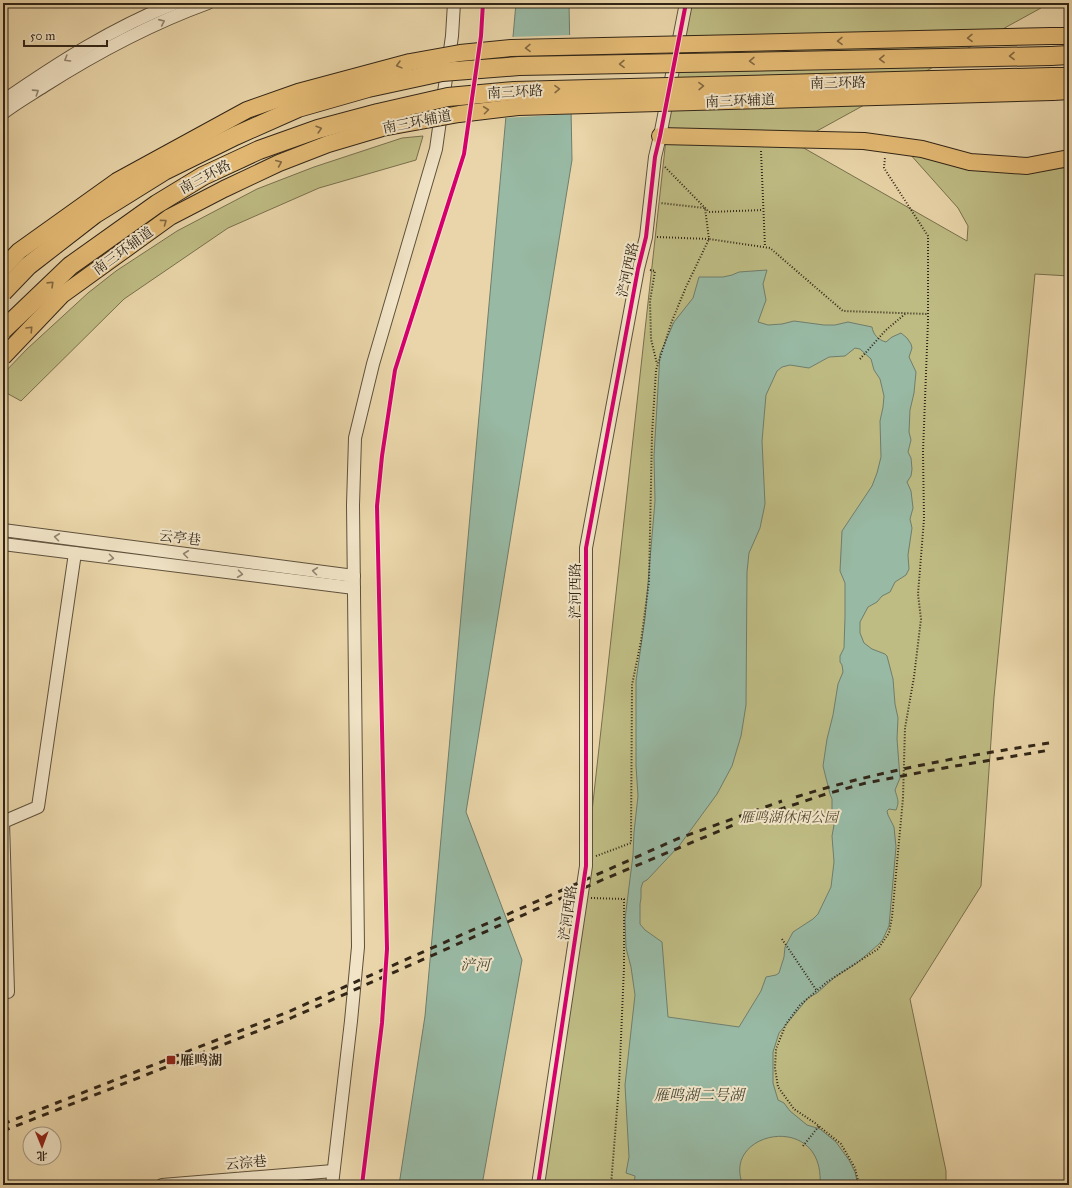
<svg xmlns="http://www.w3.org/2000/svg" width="1072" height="1188" font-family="'IM FELL Great Primer','Noto Serif SC',serif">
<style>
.green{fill:#bebb83;stroke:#78704d}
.water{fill:#98b9a4;stroke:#6f7e6c;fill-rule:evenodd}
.pier{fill:#e9d5a9}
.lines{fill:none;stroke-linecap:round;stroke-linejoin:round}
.minor-casing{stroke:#5f513c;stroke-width:14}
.major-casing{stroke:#312517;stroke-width:18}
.highway-casing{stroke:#312517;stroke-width:20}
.path{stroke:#312517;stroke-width:2;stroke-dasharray:1 2;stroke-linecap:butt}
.minor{stroke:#f1e4c7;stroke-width:12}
.major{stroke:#e4ba74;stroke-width:16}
.highway{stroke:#e4ba74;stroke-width:18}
.rail{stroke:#312517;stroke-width:3;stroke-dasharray:7 7;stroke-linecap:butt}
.major-bridge-casing{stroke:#312517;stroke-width:18;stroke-linecap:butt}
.highway-bridge-casing{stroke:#312517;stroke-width:20;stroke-linecap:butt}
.major-bridge{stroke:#e4ba74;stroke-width:16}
.highway-bridge{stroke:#e4ba74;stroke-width:18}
.cycleway-casing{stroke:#f1e4c7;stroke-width:6}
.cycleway{stroke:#d6006c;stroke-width:4}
.oneway{stroke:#91846f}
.oneway2{stroke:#826841}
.poi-dot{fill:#8f2418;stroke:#f1e4c7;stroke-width:1.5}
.labels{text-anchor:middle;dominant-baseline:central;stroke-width:4;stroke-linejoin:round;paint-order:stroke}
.street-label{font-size:14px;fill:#312517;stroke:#f1e4c7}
.park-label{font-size:14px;font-style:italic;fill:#544a32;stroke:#f1e4c7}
.poi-label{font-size:14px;font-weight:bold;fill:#312517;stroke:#f1e4c7;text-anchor:start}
.water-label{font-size:15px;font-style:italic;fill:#4b4a3a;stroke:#f1e4c7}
</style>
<rect width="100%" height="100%" fill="#e9d5a9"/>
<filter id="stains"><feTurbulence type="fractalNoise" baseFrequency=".005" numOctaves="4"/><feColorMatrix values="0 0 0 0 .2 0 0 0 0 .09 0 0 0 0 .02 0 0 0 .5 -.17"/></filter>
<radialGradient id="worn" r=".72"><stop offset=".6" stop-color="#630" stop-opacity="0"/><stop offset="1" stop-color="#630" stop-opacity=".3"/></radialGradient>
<g class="green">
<polygon points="681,3 1041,3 1041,8 795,143 967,241 968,226 958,208 909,153 1031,173 1069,167 1069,276 1035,274 994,697 981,886 910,999 946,1171 946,1185 540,1185 586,866"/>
<polygon points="423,136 416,160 319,188 228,228 124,299 21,401 3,391 3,374 27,349 88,293 116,271 177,231 257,189 314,167 402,138"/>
</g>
<g class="water">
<polygon points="516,3 569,3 572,160 466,812 522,960 482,1185 399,1185 425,1016 505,127"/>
<path d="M767 270 763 284 766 300 758 322 768 325 782 324 794 321 824 325H835L848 322 872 327C873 334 878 340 886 342L892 337 901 333 907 338 911 344 912 348 909 357 916 372 914 393 910 410 909 432 911 440 908 452 911 458 912 469 911 476 907 482 911 491 913 508 910 519 912 528 908 555 909 569 906 575 895 582 890 592 882 596 877 602 868 607 860 622V633L864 643 872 649 885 654 887 656 893 679 895 704 898 718 897 739 900 778 895 790C897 798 900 801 896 810L889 809 887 811 888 815 894 827 896 847 889 926 883 939 879 944 857 963 835 977 817 993 808 998 779 1033 773 1052V1083L778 1100 784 1103 790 1111 807 1125 820 1129 836 1142 849 1160 855 1172 858 1185H820C825 1110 720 1131 743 1185H634L635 1176 626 1173 629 1157 625 1085 635 995 631 967 626 948 625 919 633 855 634 832 638 796 636 766V681L645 618 655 501 654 456 660 354 674 322 693 298 699 277H723L732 275 739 272ZM855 348 860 349 871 359 874 370 880 379 884 396 883 407 880 421 881 457 877 473 872 486 842 531 840 571 845 583V617L844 648 840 656V662L842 665 843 672 838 684 833 715 827 739 823 766 830 794 832 799V809L834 825 832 836 834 862 831 887 818 914 813 919 793 932 785 947 784 957 779 973 776 975 766 977 761 991 739 1027 668 1017 662 942 645 930 640 924V904L641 898V888L643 882 647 880 679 846 717 794 732 766 741 736 746 705 747 572 749 553 760 528 765 504 762 441 766 395 777 371 782 367 790 365 809 368 829 357 845 356Z"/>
</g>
<polygon class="pier" points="572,35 573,114 504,118 511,37"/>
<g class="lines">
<defs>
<g id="minor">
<path d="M3 101C58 63 114 27 176 3"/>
<path d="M3 113C16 103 30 95 44 86 96 53 150 24 208 3"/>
<polyline points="3,530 354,576"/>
<polyline points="3,544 354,588"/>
<polyline points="3,822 38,807 75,553"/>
<polyline points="3,822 8,992 3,992"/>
<polyline points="162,1185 333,1171"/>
<polyline points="332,1185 351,1021 358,947 353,505 355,438 373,364 436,149 452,36 454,3"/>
<polyline points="538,1185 586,866 586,548 638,269 646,237 655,157 660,136 686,3"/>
</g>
<g id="major">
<polyline points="1051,36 1069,36"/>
<polyline points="1053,92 1069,91"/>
<polyline points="660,136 864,141 922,149 970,162 1027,166 1069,158"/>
</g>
<g id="highway">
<polyline points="1051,56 1069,55"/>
<polyline points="1051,77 1069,77"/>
</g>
</defs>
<use href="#minor" class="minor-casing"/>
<use href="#major" class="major-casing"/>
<use href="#highway" class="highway-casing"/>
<g class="path">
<polyline points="761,151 765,247"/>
<polyline points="665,167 709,212 763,210"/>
<polyline points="657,237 709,239 705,208 660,203"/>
<polyline points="650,270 655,271 650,301 651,339 657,364"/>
<polyline points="860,359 886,330 905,314"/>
<polyline points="596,856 631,843 632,685 641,641 649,582 652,434 656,370 672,321 686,287 709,239 770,248 843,311 928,314"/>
<polyline points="591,898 624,899 624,967 619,1085 611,1185"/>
<polyline points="782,939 817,991"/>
<polyline points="803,1146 819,1126"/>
<polyline points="859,1185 855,1168 841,1144 815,1123 794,1109 778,1087 775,1068 776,1049 786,1024 800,1005 827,982 878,949 889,933 892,917 903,798 905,728 914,677 921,619 918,594 924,519 923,452 928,321 928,236 884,168 885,157"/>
</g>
<use href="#minor" class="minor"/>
<use href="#major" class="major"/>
<use href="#highway" class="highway"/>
<g class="rail">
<path d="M796 797C878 771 964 756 1049 743"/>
<polyline points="3,1124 288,1012 677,839 782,801"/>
<polyline points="3,1131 291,1018 602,880 736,824 826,794 866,783 938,769 1050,750"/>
</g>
<defs>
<g id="major-bridge">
<polyline points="3,268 19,251 117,181 247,110 298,92 410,62 460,53 511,48 1051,36"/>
<polyline points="3,357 62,295 170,217 224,189 279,163 328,144 382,128 459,114 518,107 1053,92"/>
</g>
<g id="highway-bridge">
<polyline points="3,292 28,266 95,214 164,171 235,136 298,108 368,88 442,72 519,66 1051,56"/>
<polyline points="3,330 70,266 157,204 203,176 259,150 318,129 378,113 448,97 514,91 1051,77"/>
</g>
</defs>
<use href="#major-bridge" class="major-bridge-casing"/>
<use href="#highway-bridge" class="highway-bridge-casing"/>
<use href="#major-bridge" class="major-bridge"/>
<use href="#highway-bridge" class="highway-bridge"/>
<defs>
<g id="cycleway">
<polyline points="362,1185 382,1023 387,949 377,506 382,456 395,370 464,154 481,36 483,3"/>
<polyline points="538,1185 586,866 586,548 638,269 646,237 655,157 660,136 686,3"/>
</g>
</defs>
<use href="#cycleway" class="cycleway-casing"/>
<use href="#cycleway" class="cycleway"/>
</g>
<defs><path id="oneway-chevron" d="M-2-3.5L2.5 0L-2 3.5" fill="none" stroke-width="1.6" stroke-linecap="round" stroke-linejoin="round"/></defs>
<g class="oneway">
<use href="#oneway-chevron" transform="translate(162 22) rotate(-24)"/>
<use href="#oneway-chevron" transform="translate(67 59) rotate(149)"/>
<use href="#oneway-chevron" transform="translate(36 92) rotate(-33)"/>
<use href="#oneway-chevron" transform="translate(57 537) rotate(-173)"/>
<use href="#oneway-chevron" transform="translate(186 554) rotate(-173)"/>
<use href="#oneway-chevron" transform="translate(111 558) rotate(7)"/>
<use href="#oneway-chevron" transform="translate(315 571) rotate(-173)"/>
<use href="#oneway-chevron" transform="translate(240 574) rotate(7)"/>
</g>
<g class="oneway2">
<use href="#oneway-chevron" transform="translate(970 38) rotate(179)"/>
<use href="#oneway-chevron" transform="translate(840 41) rotate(179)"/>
<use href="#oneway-chevron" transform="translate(528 48) rotate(179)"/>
<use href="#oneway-chevron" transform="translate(1012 56) rotate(179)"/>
<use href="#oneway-chevron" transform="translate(882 59) rotate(179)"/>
<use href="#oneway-chevron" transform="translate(752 61) rotate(179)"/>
<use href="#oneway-chevron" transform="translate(622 64) rotate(179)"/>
<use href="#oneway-chevron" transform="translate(399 65) rotate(165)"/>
<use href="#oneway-chevron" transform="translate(701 86) rotate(-1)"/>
<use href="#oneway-chevron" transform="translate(557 89) rotate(-1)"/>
<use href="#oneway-chevron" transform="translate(486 110) rotate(-7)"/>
<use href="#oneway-chevron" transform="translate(319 129) rotate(-17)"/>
<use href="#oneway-chevron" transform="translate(279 163) rotate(-23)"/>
<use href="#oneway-chevron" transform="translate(164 222) rotate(-36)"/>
<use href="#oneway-chevron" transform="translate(51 284) rotate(-44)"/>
<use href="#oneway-chevron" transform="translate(30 329) rotate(-47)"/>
</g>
<rect class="poi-dot" x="166" y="1055" width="10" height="10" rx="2"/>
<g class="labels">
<g class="street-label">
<text transform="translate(838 83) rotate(-1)">南三环路</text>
<text transform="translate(515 92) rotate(-3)">南三环路</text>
<text transform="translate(740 101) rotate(-2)">南三环辅道</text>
<text transform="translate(417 122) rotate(-11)">南三环辅道</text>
<text transform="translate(205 177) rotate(-28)">南三环路</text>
<text transform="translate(123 251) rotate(-36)">南三环辅道</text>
<text transform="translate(628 270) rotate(-78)">浐河西路</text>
<text transform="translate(180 538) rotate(7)">云亭巷</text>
<text transform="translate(575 591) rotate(-90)">浐河西路</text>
<text transform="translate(568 913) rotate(-82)">浐河西路</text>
<text transform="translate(246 1163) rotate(-5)">云淙巷</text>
</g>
<g class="park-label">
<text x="789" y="817">雁鸣湖休闲公园</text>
</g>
<g class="poi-label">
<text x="180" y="1060">雁鸣湖</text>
</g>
<g class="water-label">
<text x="475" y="965">浐河</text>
<text x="699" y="1095">雁鸣湖二号湖</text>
</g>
</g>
<rect width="1072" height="1188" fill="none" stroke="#e9d5a9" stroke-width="16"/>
<rect x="4" y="4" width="1064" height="1180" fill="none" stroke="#312517" stroke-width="2"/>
<rect x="8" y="8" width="1056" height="1172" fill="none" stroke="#312517"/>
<g transform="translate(42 1146) rotate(179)"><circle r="19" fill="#f1e4c7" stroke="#a49881"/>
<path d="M0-3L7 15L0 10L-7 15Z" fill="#8f2418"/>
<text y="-6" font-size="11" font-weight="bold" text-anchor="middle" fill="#312517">北</text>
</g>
<path d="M24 40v6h83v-6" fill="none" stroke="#312517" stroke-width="2"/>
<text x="30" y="40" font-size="12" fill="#312517" stroke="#f1e4c7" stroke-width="3" paint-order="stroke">50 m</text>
<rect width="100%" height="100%" filter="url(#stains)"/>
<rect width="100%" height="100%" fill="url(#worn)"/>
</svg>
